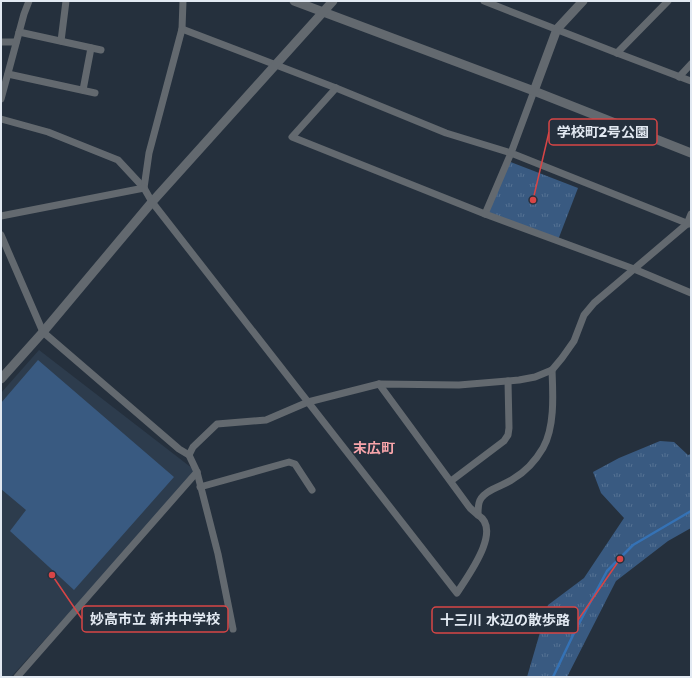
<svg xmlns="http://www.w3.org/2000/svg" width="692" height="678" font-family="Montserrat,'Noto Sans JP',sans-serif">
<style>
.built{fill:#2d3c4d}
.park{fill:url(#park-tufts)}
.garden{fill:#395a81}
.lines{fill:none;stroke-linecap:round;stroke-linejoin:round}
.stream{stroke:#3572b5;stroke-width:2.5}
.minor{stroke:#63696f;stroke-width:7}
.tertiary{stroke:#63696f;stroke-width:9}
.labels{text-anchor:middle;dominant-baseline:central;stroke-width:3;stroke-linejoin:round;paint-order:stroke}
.neighbourhood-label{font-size:14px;font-weight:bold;fill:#f8a4aa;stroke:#25303d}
.leader{fill:none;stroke:#d84546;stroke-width:1.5}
.callout-dot{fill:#d84546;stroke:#25303d;stroke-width:1.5}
.callout{fill:#25303d;stroke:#d84546;stroke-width:1.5}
.callout-label{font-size:14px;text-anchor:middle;font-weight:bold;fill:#e2e9f2}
</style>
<defs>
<pattern id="park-tufts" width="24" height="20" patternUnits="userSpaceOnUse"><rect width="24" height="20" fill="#395a81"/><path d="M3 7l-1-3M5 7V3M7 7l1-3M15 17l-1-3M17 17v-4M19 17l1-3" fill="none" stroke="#557293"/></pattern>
</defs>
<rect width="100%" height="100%" fill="#25303d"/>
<polygon class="built" points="39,350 197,472 11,677 1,677 1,393"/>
<g class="park">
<polygon points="508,161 578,188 558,240 488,212"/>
<polygon points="660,441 674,442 688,455 691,454 691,528 668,541 616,581 567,677 527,677 548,605 584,578 624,518 601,493 593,472 619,458"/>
</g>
<polygon class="garden" points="38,360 174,477 74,590 10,531 26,510 1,489 1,403"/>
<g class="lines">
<polyline class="stream" points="553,677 575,631 607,571 633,545 691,511"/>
<g class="minor">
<polyline points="484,1 617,53 691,81"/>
<polyline points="182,29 336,88 446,133 511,153 485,214"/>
<polyline points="19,32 101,50"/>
<polyline points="61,41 66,1"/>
<polyline points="1,42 16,42"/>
<polyline points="617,53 668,1"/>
<polyline points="8,74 95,93"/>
<polyline points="679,77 691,64"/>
<polyline points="336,88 292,137 485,214 634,269 691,293"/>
<polyline points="83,90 91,48"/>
<polyline points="534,91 511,153 689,224"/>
<polyline points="1,99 24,14 29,1"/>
<path d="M1 119 48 132 118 160 144 188 152 202 457 593C467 577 503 530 478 515 478 511 478 507 479 503 482 490 504 486 513 479 525 472 536 460 543 448 555 427 553 394 552 370"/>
<polyline points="144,188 149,153 182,29 183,1"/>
<polyline points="1,216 144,188"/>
<polyline points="1,235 43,332 179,449 189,455 197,472 218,554 233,629"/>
<polyline points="379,384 470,508 478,515"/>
<polyline points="189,455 193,447 217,424 266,420 308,402 379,384 459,385 519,380 535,377 552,370 562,358 574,341 584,315 594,303 687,224 691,214"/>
<polyline points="451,481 504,441 508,435 509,428 508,381"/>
<polyline points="200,487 289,462 295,464 312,490"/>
<polyline points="17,677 197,472"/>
</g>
<g class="tertiary">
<polyline points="294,1 534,91 691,153"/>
<polyline points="534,91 557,29 583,1"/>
<polyline points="1,379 43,332 152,202 333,1"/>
</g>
</g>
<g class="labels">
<g class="neighbourhood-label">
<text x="374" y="448">末広町</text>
</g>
</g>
<path class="leader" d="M533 200L549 132M52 575L82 619M620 559L578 620"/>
<g class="callout-dot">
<circle cx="533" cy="200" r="4"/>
<circle cx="52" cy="575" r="4"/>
<circle cx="620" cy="559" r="4"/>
</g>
<g class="callout">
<rect x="549" y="119" width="108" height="26" rx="4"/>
<rect x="82" y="606" width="146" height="26" rx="4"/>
<rect x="432" y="607" width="146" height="26" rx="4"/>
</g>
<g class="callout-label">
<text x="603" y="137">学校町2号公園</text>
<text x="155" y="624">妙高市立 新井中学校</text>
<text x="505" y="625">十三川 水辺の散歩路</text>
</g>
<rect width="692" height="678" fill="none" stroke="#e2e9f2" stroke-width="4"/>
</svg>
